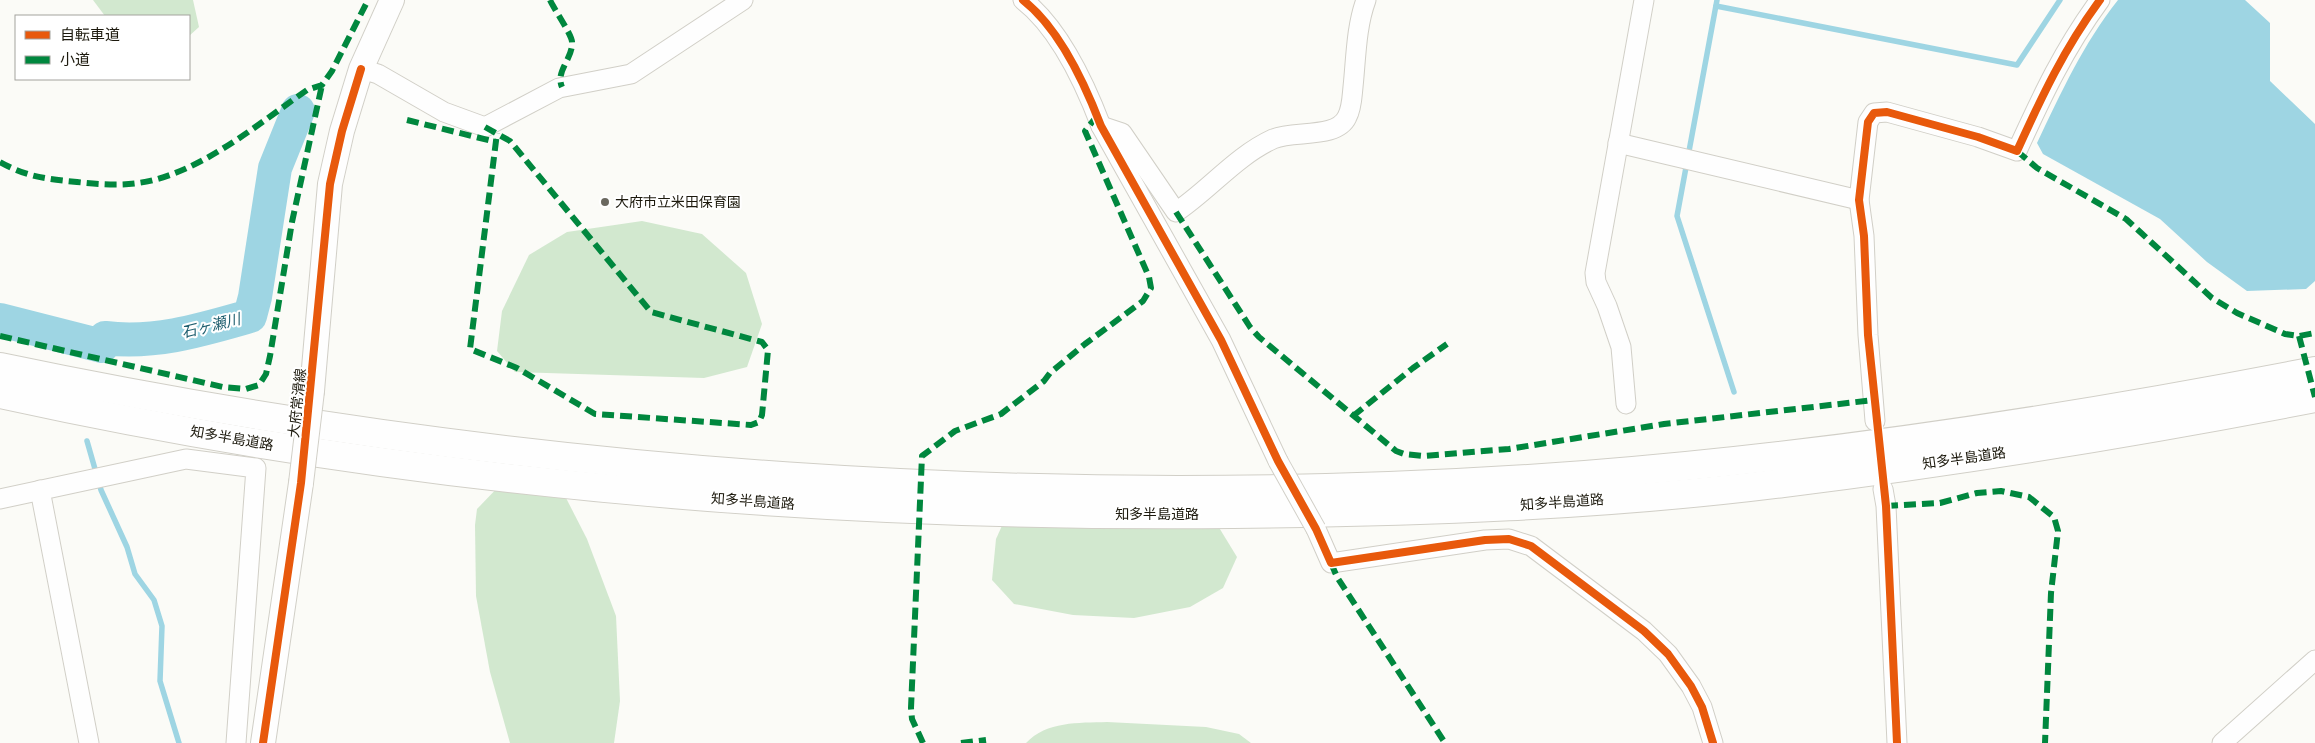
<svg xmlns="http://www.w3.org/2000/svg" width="2315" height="743" font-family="Raleway,'Noto Sans JP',sans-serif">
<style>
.green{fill:#d2e8cf}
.water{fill:#9ed5e3}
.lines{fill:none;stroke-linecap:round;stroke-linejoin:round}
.stream{stroke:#9ed5e3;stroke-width:5.5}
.river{stroke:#9ed5e3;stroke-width:34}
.minor-casing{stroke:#d1cfc7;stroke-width:21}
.major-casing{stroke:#d1cfc7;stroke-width:26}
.highway-casing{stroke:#d1cfc7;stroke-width:30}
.minor{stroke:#fefefe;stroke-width:19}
.major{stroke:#fefefe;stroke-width:24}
.highway{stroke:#fefefe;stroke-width:28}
.minor-bridge-casing{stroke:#d1cfc7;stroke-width:21;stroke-linecap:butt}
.major-bridge-casing{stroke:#d1cfc7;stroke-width:26;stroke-linecap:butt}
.minor-bridge{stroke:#fefefe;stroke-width:19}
.major-bridge{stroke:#fefefe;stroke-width:24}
.quiet{stroke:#00873e;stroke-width:6;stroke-dasharray:12 6;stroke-linecap:butt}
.cycleway-casing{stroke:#fff;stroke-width:11}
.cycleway{stroke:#e8590c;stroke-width:8}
.poi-dot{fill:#6a685f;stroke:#fff;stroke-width:2}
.labels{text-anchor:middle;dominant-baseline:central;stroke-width:4;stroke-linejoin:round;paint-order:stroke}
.poi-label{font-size:14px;fill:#1c190d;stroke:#fff;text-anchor:start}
.street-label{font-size:14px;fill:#1c190d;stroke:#fff}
.water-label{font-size:15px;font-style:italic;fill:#1e5e6e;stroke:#fff}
</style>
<rect width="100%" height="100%" fill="#fbfbf7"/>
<g class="green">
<polygon points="93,0 193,0 199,27 189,36 189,16 105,16"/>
<polygon points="642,221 702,234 746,273 762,324 747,367 704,378 515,372 497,351 502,311 529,255 567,232"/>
<polygon points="1023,479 1215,521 1237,557 1223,588 1190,607 1134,618 1073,615 1014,604 992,580 996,539"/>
<polygon points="503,482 565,496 587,539 616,616 620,701 614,743 510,743 490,672 476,596 475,525 477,509"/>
<path d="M1107 722 1206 727 1239 734 1251 743H1026C1047 721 1078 723 1107 722Z"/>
</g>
<path class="water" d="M2118 0H2245L2270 23V81L2315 124V281L2306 289 2247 291 2207 262 2160 219 2043 154 2037 143C2061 93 2083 44 2118 0Z"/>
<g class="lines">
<g class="stream">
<polyline points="1717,0 1677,216 1734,392"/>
<polyline points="1716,6 2017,65 2060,0"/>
<polyline points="87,441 101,490 127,547 135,574 154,600 162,626 160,681 179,743"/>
</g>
<path class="river" d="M0 320 102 346 105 338C156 344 201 330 250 316L255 297 275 168 298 111"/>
<defs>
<g id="minor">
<path d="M1023 0C1059 28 1085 84 1101 126L1221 340 1278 461"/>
<polyline points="361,69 378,74 444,112 485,127 559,88 631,74 743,0"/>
<path d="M1101 126 1122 133 1176 212C1209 190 1236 156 1273 139 1293 130 1337 139 1347 117 1352 108 1352 96 1353 87 1356 59 1356 27 1366 0"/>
<polyline points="1618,143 1859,200"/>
<polyline points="1626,404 1621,347 1607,306 1596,282 1595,273 1644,0"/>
<path d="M1875 421 1868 335 1864 236 1859 200 1868 122 1874 113 1887 112 1978 137 2017 151C2042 96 2064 49 2100 0"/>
<polyline points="1883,489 1886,506 1897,743"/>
<polyline points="40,490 89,743"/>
<polyline points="0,499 186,459 256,468 236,743"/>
<polyline points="1316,529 1331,563 1485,540 1509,539 1531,546 1644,631 1668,654 1691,686 1702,707 1713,743"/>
<polyline points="2222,743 2315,660"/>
</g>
<g id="major">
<polyline points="312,391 330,184 342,131 361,69 392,0"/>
<polyline points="263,743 301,483"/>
</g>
<g id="highway">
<path d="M0 367C519 476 1056 514 1585 475 1830 456 2074 418 2315 371"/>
<path d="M0 394C404 483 820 518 1233 514 1417 512 1601 506 1783 483 1961 461 2139 432 2315 398"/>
</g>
</defs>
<use href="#minor" class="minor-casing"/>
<use href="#major" class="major-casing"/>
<use href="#highway" class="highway-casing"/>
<use href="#minor" class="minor"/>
<use href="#major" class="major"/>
<use href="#highway" class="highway"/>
<defs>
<polyline id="minor-bridge" points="1278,461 1316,529"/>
<polyline id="major-bridge" points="301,483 312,391"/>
</defs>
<use href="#minor-bridge" class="minor-bridge-casing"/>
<use href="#major-bridge" class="major-bridge-casing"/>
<use href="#minor-bridge" class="minor-bridge"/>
<use href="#major-bridge" class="major-bridge"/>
<g class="quiet">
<path d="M550 0C554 9 572 35 572 42 573 59 555 71 562 87"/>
<polyline points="407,120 496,142"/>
<polyline points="485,127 510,141 651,312 762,342 768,350 762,415 759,422 751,425 595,414 517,368 470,349 497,133"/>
<polyline points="2017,151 2037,168 2126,219 2212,298 2237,313 2285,334 2299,336 2315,333"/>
<path d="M0 162C27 177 46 179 77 182 97 184 117 186 138 183 198 175 258 124 307 90L322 85 332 71 368 0"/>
<polyline points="1176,212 1250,327 1259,337 1396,451 1404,454 1423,456 1509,449 1664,424 1874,400"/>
<polyline points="0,336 223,387 246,389 259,385 266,374 270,356 292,222 322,85"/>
<polyline points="2299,336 2315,397"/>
<polyline points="1353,416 1413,368 1447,344"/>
<polyline points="1886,506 1940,503 1977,493 2001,491 2029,497 2054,517 2058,531 2051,593 2045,743"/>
<polyline points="1331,563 1337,577 1445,743"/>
<polyline points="923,743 912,719 911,708 922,456 955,431 1001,414 1044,381 1050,373 1085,344 1143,301 1151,288 1149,277 1085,131 1097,116"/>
<polyline points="961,743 986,740"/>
</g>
<defs>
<g id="cycleway">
<path d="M1023 0C1059 28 1085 84 1101 126L1221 340 1278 461 1316 529 1331 563 1485 540 1509 539 1531 546 1644 631 1668 654 1691 686 1702 707 1713 743"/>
<polyline points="263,743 301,483 330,184 342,131 361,69"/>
<path d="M1897 743 1886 506 1868 335 1864 236 1859 200 1868 122 1874 113 1887 112 1978 137 2017 151C2042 96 2064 49 2100 0"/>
</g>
</defs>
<use href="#cycleway" class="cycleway-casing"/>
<use href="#cycleway" class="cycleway"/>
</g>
<circle class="poi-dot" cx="605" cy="202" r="5"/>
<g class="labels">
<g class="poi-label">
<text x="615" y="202">大府市立米田保育園</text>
</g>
<g class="street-label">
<text transform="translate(297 403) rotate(-84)">大府常滑線</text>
<text transform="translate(232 438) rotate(10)">知多半島道路</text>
<text transform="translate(1964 458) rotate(-8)">知多半島道路</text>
<text transform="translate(753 501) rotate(4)">知多半島道路</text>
<text transform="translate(1562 502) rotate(-4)">知多半島道路</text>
<text x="1157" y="514">知多半島道路</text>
</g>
<g class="water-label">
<text transform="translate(211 326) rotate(-14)">石ヶ瀬川</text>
</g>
</g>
<rect x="15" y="15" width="175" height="65" fill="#ffffff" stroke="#a4a39e"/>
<rect x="25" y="31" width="25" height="8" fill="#e8590c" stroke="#a4a39e"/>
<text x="60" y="40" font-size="15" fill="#1c190d">自転車道</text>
<rect x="25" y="56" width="25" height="8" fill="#00873e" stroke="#a4a39e"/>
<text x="60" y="65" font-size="15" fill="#1c190d">小道</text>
</svg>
